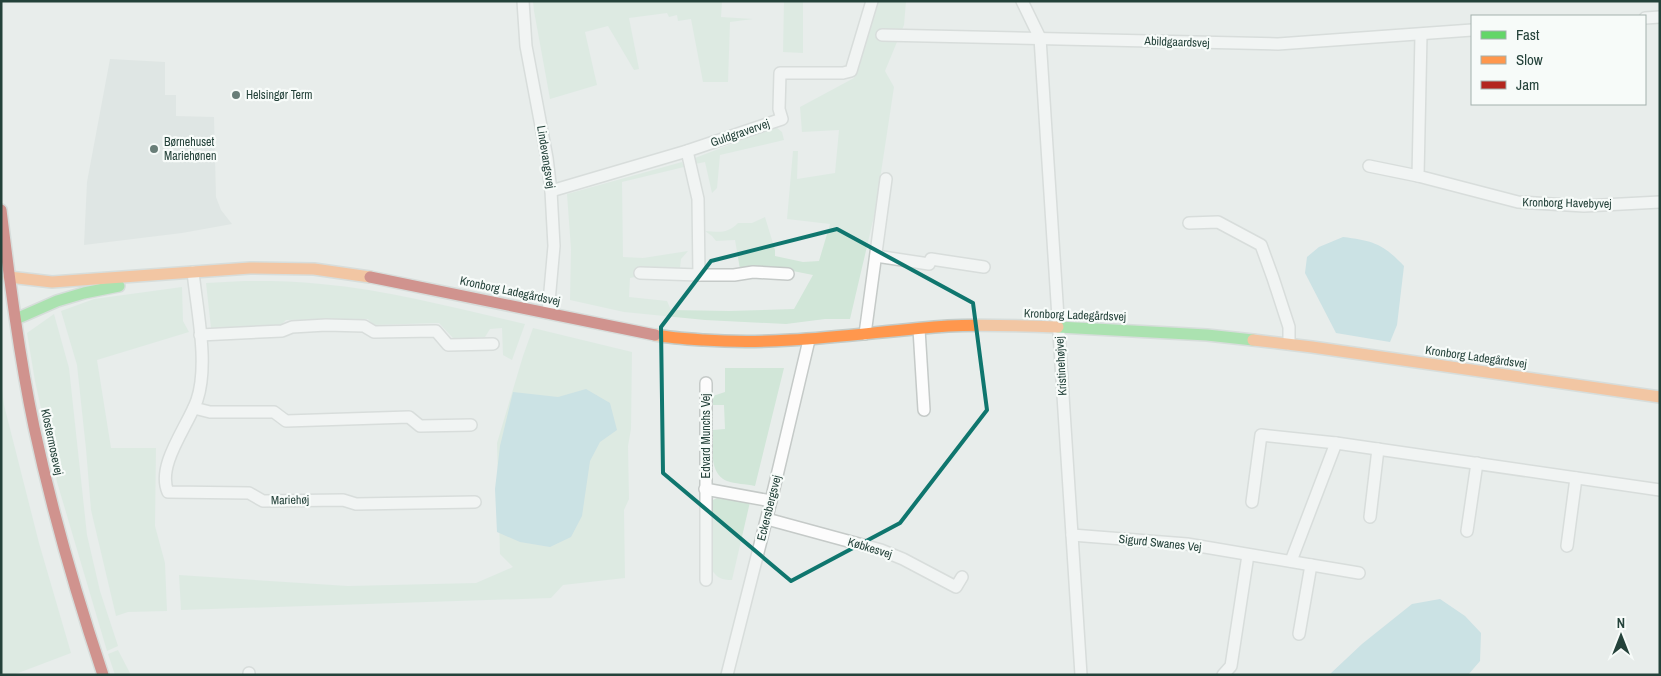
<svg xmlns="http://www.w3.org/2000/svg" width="1661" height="676" font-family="'Archivo Narrow',sans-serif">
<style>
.built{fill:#d6dedb}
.green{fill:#d1e6d8}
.water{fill:#a9d4db}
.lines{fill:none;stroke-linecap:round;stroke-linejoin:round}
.street-casing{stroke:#c5cac8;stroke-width:14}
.fast-casing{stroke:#c3cbc8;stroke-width:14}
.slow-casing{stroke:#c3cbc8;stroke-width:14}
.jam-casing{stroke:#c3cbc8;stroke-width:14}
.street{stroke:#fcfcfc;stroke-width:11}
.fast{stroke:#63d668;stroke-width:11}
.slow{stroke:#ff974d;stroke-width:11}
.jam{stroke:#b3261e;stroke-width:11}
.marked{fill:none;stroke:#0f766e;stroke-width:4;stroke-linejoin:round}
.poi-dot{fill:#697e78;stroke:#f7fbf9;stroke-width:2}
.labels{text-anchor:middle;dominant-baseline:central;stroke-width:4.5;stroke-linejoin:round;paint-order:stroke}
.street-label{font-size:12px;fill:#24423a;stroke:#f7fbf9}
.poi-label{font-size:12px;fill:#24423a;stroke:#f7fbf9;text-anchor:start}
</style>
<rect width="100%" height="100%" fill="#e8edeb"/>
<polygon class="built" points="110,59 165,62 165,95 176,95 176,116 214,117 216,197 221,210 232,224 182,233 84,245 87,182"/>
<g class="green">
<polygon points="533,1 722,1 721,17 753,19 730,22 728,82 703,82 691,19 678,21 677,15 669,17 667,13 629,18 639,69 634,70 608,26 585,32 597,85 550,99 534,11"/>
<polygon points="784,1 803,1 803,53 783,52"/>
<path d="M876 1H906L904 25 885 71 894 87 875 212 850 319H825L786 324 705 320 624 312 570 300 571 249 567 194 682 162 684 167 622 182 623 257 643 258 688 251 681 259 680 268 630 278 629 297 667 301 671 310 729 311 794 309 813 275 788 270 740 269 735 240 716 241 712 236 705 231C719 232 727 234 738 223H752L765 217 775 250V256L803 262 819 261 830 224 787 219 793 151H798L797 179 835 173 839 130 802 132 800 107 854 78Z"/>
<polygon points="776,127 782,132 784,140 720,155 717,188 712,193 705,162 695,164 695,158"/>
<path d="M244 281C270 281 296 281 321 284 390 290 458 309 525 324L512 360 503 355 502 328 490 329 485 337 457 339 453 338 439 323 373 325 368 319 286 320 280 326 211 328 206 283Z"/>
<polygon points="182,287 183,321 189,332 97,360 111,448 156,448 155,526 165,563 167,611 128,612 116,616 91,510 86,449 77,365 61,311 94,299"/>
<polygon points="54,314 69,368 87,535 100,591 118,646 107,651 57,482 35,381 27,333"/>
<polygon points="533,328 632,352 631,429 628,446 629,499 624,510 625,578 563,585 551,598 181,610 179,575 348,586 476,583 513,567 500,554 497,443 523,356"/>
<path d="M725 368H784L755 486C746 484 735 484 727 481 708 473 713 446 713 430L725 429 724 405H713V396L725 392Z"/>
<polygon points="1,381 4,405 39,543 71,653 13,675 1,675"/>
<path d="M719 497 750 502 732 580C722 580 717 578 712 570L711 501Z"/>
<polygon points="118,650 131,675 115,675 108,654"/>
</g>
<g class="water">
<path d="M1343 237C1374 241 1383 244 1404 266L1397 325 1390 342 1336 333 1305 273 1307 257 1319 247Z"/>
<polygon points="586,389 610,403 617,430 600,442 590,461 582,516 571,537 550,547 520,542 497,532 495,489 500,446 513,392 558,397"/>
<polygon points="1440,599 1465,616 1481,633 1480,661 1468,675 1329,675 1362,644 1412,604"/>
</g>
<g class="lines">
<defs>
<g id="street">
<polyline points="523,1 526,46 547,158 551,191 554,246 548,313"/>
<polyline points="1022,1 1040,38 1081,675"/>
<polyline points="1645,18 1660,17"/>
<polyline points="882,35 1278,44 1472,30"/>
<polyline points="1421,35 1418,176 1518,202 1584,206 1660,202"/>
<polyline points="687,151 698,199 699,275"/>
<polyline points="1369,166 1418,176"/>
<polyline points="551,191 687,151 782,119 779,109 780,73 843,73 851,71 872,1"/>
<polyline points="1189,223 1218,222 1261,245 1273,278 1289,327 1289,344"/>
<polyline points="876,256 929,264 931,259 984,267"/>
<path d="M193 272C197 311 209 364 197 400 188 426 156 465 168 492L249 493 263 501 343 500 356 504 475 502"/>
<polyline points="640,273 699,275 734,275 753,272 788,274"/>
<polyline points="919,329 924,410"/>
<polyline points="865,334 886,179"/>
<polyline points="200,335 282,331 292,327 326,325 364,326 374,332 436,331 448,345 493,344"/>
<polyline points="706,383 706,580"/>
<polyline points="194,408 210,412 274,412 286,421 409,417 420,426 471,425"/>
<polyline points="705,489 771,501"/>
<polyline points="1252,502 1261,435 1336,443"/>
<polyline points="1370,517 1378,449"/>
<polyline points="767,519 881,550 903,559 956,587 962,577"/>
<polyline points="1467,531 1477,463"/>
<polyline points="1072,535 1187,544 1359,573"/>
<polyline points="1567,546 1576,478"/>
<polyline points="1291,561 1336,443 1660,490"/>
<polyline points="1299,634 1311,565"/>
<polyline points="249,673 249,675"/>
<polyline points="727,675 771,501 809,340"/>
<polyline points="1223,675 1231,666 1248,555"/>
</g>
<g id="fast">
<polyline points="16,319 57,301 84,293 119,286"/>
<polyline points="1058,327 1207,335 1253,340"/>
</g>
<g id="slow">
<polyline points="9,277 52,282 250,268 314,269 370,277"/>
<path d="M655 335C671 338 688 339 704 340 787 346 865 332 948 326 984 324 1021 326 1058 327"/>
<polyline points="1253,340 1312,347 1660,397"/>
</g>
<g id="jam">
<path d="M1 210C10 283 19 355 34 427 52 511 76 594 103 675"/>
<polyline points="370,277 655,335"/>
</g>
</defs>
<use href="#street" class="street-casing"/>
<use href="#fast" class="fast-casing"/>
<use href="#slow" class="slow-casing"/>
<use href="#jam" class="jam-casing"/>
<use href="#street" class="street"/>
<use href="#fast" class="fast"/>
<use href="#slow" class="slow"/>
<use href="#jam" class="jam"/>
</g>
<path d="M0 0H1661V676H0ZM837 229 973 303 987 410 900 523 791 581 663 473 661 327 711 261Z" fill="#e8edeb" fill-opacity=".55" fill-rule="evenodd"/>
<path class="marked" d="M837 229 973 303 987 410 900 523 791 581 663 473 661 327 711 261Z"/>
<g class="poi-dot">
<circle cx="236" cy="95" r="5"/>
<circle cx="154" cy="149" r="5"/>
</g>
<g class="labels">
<g class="street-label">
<text transform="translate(1177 42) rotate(2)">Abildgaardsvej</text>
<text transform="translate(740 133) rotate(-19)">Guldgravervej</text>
<text transform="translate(546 157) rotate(81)">Lindevangsvej</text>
<text transform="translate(1567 203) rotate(1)">Kronborg Havebyvej</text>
<text transform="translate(510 291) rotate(12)">Kronborg Ladegårdsvej</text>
<text transform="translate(1075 315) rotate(2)">Kronborg Ladegårdsvej</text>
<text transform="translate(1476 357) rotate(8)">Kronborg Ladegårdsvej</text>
<text transform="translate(1061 366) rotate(-93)">Kristinehøjvej</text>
<text transform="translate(706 436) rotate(-90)">Edvard Munchs Vej</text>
<text transform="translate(52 442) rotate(78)">Klostermosevej</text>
<text transform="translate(290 500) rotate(-1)">Mariehøj</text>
<text transform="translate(769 508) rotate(-76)">Eckersbergsvej</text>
<text transform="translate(1160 543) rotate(6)">Sigurd Swanes Vej</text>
<text transform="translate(870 548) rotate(17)">Købkesvej</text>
</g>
<g class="poi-label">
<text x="246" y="95">Helsingør Term</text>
<text x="164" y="142">Børnehuset<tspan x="164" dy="14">Mariehønen</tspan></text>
</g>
</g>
<rect width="1661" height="676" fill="none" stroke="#24423a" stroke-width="5"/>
<rect x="1471" y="15" width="175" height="90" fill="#f7fbf9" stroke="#a3b1ad"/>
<rect x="1481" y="31" width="25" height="8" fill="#63d668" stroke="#a3b1ad"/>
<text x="1516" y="40" font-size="15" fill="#24423a">Fast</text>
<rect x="1481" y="56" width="25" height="8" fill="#ff974d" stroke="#a3b1ad"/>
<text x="1516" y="65" font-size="15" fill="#24423a">Slow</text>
<rect x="1481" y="81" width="25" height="8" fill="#b3261e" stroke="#a3b1ad"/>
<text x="1516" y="90" font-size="15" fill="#24423a">Jam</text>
<g transform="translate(1621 636)" stroke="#f7fbf9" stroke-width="4" paint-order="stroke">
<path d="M0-4L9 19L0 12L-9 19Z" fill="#24423a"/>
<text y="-8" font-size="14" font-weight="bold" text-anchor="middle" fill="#24423a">N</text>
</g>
</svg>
